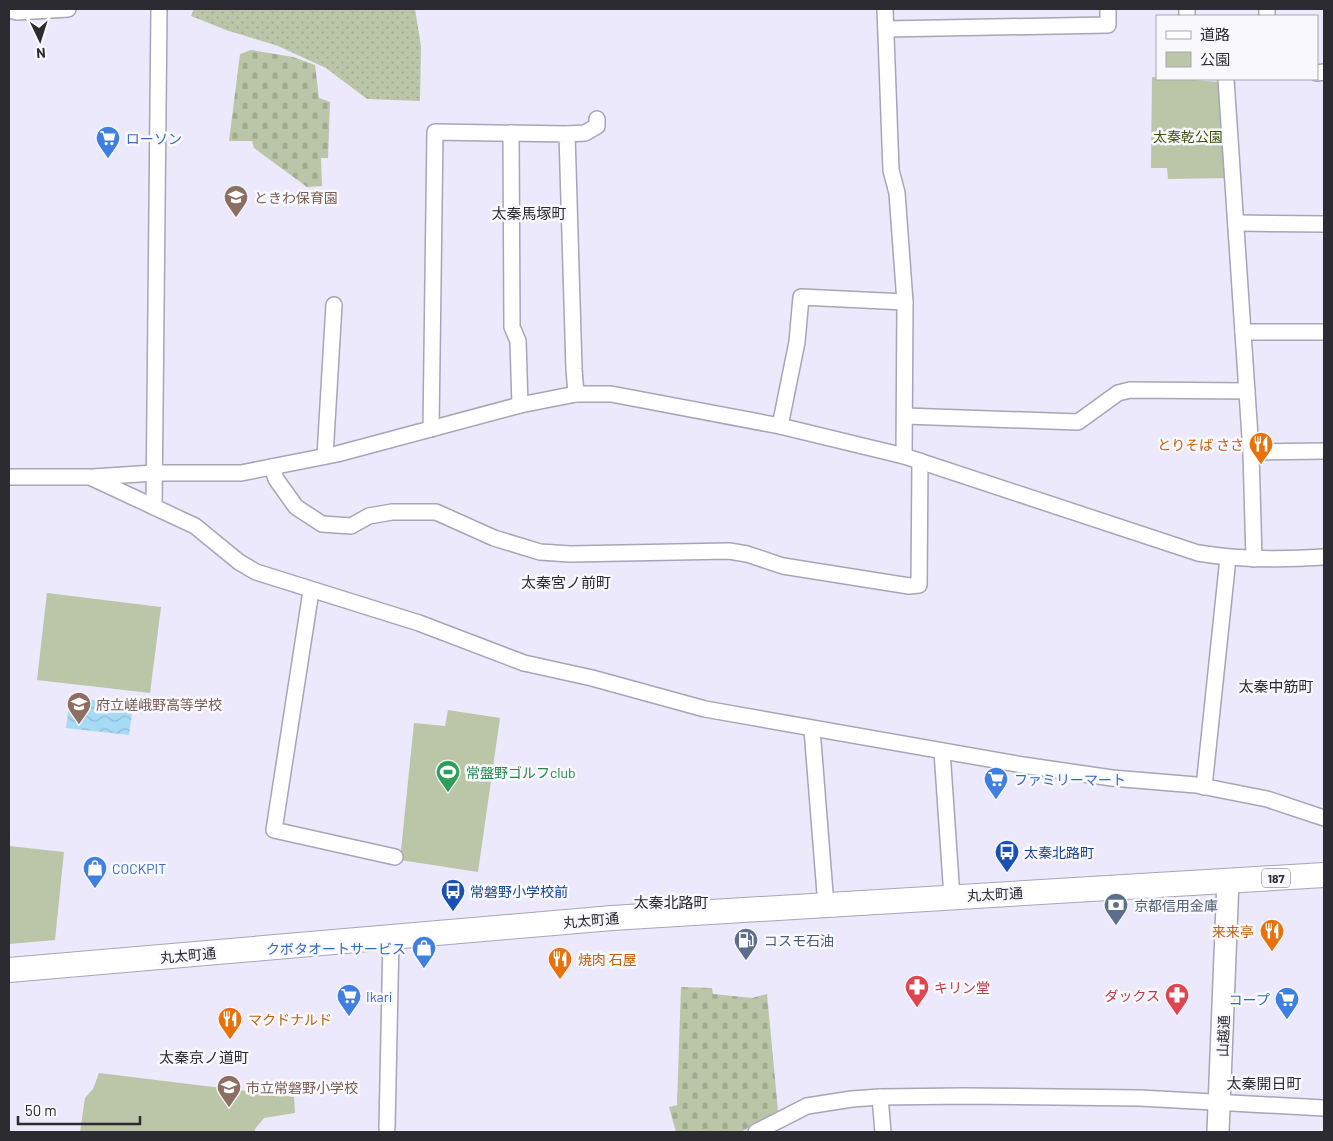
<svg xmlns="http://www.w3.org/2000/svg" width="1333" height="1141" font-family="Barlow,'Noto Sans JP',sans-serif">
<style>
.grass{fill:url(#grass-dots)}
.cemetery{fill:url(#cemetery-stones)}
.park{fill:#bac6a7}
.water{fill:url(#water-waves)}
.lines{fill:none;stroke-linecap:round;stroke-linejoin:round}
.street-casing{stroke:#a7a5b6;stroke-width:18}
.secondary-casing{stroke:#a7a5b6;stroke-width:24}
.primary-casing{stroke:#a7a5b6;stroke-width:26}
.street{stroke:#fff;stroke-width:15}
.secondary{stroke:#fff;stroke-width:21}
.primary{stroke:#fff;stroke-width:24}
.labels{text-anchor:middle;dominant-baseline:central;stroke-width:5;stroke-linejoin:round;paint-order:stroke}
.shield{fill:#f9f8fc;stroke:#6a686f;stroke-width:1}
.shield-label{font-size:12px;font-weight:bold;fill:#2c2b32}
.park-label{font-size:14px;fill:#3e5009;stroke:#f9f8fc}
.shop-label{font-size:14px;fill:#366cbe;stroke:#f9f8fc;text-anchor:start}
.education-label{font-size:14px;fill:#785e54;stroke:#f9f8fc;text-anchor:start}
.food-label{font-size:14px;fill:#c56008;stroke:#f9f8fc;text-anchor:end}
.leisure-label{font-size:14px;fill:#27864d;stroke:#f9f8fc;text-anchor:start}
.transit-label{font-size:14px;fill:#164399;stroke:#f9f8fc;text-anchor:start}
.street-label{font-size:14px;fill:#2c2b32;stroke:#f9f8fc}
.service-label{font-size:14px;fill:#4e5e75;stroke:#f9f8fc;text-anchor:start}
.health-label{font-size:14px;fill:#be3a42;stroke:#f9f8fc;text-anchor:start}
.neighbourhood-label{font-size:15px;fill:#2c2b32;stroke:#f9f8fc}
</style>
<defs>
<pattern id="grass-dots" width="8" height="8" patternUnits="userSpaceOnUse" patternTransform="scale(1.25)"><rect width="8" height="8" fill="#bac6a7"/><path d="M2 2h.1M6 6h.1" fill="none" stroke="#a0aa90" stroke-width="1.8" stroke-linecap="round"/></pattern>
<pattern id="cemetery-stones" width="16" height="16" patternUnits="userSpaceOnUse" patternTransform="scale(1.25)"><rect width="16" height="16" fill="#bac6a7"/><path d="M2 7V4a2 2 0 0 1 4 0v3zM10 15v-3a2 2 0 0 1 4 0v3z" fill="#a0aa90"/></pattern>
<pattern id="water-waves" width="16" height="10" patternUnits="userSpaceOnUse" patternTransform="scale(1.25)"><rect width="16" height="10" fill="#a7daf4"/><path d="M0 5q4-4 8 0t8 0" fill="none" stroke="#90bbd2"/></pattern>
</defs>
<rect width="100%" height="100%" fill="#ebe9fb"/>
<polygon class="grass" points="194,9 415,9 421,46 420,101 367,99 326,68 278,46 226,30 191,16"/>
<g class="cemetery">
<polygon points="251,50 293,57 315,65 319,98 330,102 328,158 321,158 322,186 307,187 254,148 252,141 229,141 240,54"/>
<polygon points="681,987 712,988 713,994 752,998 767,994 778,1111 741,1132 676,1132 669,1107 677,1105"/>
</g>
<g class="park">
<polygon points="1152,77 1220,82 1227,178 1168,179 1167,168 1151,168"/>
<polygon points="47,593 161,607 150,693 37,680"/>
<polygon points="448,710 500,718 478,872 400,860 414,723 445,726"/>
<polygon points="9,846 64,852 55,940 9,944"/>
<polygon points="99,1073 294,1097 295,1113 264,1118 255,1129 255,1132 80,1132 85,1098 93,1089"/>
</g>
<polygon class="water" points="70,697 133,705 129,735 66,728"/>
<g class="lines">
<defs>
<g id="street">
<polyline points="885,9 891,170 897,193 905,302 904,456"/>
<polyline points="9,10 17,12 68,9"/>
<polyline points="1187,16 1187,9"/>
<polyline points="1267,16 1267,9"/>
<polyline points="886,29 1108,25 1108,9"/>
<polyline points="1317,73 1324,72"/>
<polyline points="1226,79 1251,452 1254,559"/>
<polyline points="511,133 512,327 518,341 520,405"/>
<polyline points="567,134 585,133 597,126 597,119"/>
<polyline points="1236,223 1324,224"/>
<polyline points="1243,332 1324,332"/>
<polyline points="905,416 1078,422 1118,393 1130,390 1247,391"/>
<polyline points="780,426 797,342 801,297 905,302"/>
<polyline points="431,429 435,132 567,134 574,369 576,394"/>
<polyline points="1251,452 1324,451"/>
<polyline points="325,456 334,305"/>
<polyline points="272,467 276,479 296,507 322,524 351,526 369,516 392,512 436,512 494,538 540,552 570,554 729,551 747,554 783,566 909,586 919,585 920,461"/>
<polyline points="9,477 90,477 195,526 239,562 256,572 419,623 524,663 592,678 705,709 1023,765 1112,778 1196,785 1267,799 1324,818"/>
<path d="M93 477 154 473H241L337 454 520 405 576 394H611L780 426 904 456 1198 553C1240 560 1281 560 1324 557"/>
<polyline points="154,507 159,9"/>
<polyline points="311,591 274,830 395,857"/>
<polyline points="812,729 826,906"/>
<polyline points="942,751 952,897"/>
<polyline points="1204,787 1228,558"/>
<polyline points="880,1097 883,1132"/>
<polyline points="387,1128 391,938"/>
<polyline points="756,1132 807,1106 852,1099 880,1097 963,1096 1140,1098 1324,1108"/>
</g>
<polyline id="secondary" points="1218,1132 1228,880"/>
<polyline id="primary" points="9,970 612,918 1324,875"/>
</defs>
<use href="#street" class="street-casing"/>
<use href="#secondary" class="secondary-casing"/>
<use href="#primary" class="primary-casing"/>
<use href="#street" class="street"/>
<use href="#secondary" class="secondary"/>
<use href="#primary" class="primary"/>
</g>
<defs>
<symbol id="supermarket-pin" viewBox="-11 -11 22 30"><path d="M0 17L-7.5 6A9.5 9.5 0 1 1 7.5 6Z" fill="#3f7fe0" stroke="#f9f8fc"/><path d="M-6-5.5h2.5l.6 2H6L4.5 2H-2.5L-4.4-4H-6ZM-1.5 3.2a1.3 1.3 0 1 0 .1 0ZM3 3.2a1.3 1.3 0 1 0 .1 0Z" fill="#fff"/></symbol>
<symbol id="school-pin" viewBox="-11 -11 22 30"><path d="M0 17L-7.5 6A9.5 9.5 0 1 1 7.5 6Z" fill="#8d6e63" stroke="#f9f8fc"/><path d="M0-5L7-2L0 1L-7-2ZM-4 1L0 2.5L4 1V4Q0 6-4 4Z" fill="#fff"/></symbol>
<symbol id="restaurant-pin" viewBox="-11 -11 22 30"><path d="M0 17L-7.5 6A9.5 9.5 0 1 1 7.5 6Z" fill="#e8710a" stroke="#f9f8fc"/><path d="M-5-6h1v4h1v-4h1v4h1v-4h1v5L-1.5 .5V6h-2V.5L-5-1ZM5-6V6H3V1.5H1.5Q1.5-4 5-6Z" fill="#fff"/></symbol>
<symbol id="stadium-pin" viewBox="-11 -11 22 30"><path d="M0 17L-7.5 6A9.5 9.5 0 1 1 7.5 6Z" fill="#2e9e5b" stroke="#f9f8fc"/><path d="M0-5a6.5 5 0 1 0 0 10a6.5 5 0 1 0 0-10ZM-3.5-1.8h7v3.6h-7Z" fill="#fff"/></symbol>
<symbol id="bus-pin" viewBox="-11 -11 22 30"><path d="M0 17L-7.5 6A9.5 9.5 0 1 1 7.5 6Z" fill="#1a4fb4" stroke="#f9f8fc"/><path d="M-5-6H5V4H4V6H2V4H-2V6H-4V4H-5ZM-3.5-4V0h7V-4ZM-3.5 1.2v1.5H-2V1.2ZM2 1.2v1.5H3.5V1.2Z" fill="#fff"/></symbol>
<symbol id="shop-pin" viewBox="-11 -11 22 30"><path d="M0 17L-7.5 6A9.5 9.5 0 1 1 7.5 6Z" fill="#3f7fe0" stroke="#f9f8fc"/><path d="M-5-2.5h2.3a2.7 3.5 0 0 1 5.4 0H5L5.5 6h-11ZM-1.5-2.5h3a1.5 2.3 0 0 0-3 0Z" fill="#fff"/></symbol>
<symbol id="bank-pin" viewBox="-11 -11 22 30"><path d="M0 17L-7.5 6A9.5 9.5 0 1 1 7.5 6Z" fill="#5c6f8a" stroke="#f9f8fc"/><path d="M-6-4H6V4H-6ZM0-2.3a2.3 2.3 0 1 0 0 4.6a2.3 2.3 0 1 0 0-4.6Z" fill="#fff"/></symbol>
<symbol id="fuel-pin" viewBox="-11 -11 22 30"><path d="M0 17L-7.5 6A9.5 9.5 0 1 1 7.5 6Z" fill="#5c6f8a" stroke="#f9f8fc"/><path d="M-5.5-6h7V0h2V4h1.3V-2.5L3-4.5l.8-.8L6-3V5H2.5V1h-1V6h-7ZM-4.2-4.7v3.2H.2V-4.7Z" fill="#fff"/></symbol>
<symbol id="pharmacy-pin" viewBox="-11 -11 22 30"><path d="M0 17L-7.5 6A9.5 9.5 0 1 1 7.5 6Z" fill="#e0444e" stroke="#f9f8fc"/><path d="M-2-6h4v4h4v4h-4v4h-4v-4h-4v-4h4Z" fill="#fff"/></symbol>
</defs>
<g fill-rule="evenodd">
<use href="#supermarket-pin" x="94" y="124" width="28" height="38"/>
<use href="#school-pin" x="222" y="183" width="28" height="38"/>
<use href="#restaurant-pin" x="1247" y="430" width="28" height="38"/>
<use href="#school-pin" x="65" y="690" width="28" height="38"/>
<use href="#stadium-pin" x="434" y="758" width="28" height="38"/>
<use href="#supermarket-pin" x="982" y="765" width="28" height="38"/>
<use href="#bus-pin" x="993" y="838" width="28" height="38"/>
<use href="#shop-pin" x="81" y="854" width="28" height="38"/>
<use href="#bus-pin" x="439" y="877" width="28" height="38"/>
<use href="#bank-pin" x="1102" y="891" width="28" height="38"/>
<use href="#restaurant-pin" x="1258" y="917" width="28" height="38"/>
<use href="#fuel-pin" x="732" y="926" width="28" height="38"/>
<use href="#shop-pin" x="410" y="934" width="28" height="38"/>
<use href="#restaurant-pin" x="546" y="945" width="28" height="38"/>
<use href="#pharmacy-pin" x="903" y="973" width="28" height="38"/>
<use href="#pharmacy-pin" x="1163" y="981" width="28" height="38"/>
<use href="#supermarket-pin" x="335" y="982" width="28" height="38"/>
<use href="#supermarket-pin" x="1273" y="985" width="28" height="38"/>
<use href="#restaurant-pin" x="216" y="1005" width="28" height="38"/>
<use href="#school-pin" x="215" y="1073" width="28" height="38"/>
</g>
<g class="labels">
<rect class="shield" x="1262" y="868.5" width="28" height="19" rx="4"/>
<g class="shield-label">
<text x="1276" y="878">187</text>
</g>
<g class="park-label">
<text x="1188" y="136">太秦乾公園</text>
</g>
<g class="shop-label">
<text x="126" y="138">ローソン</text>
<text x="1014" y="779">ファミリーマート</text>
<text x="112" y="868">COCKPIT</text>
<text x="406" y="948" text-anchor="end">クボタオートサービス</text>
<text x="366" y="996">Ikari</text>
<text x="1270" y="999" text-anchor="end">コープ</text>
</g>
<g class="education-label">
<text x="254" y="197">ときわ保育園</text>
<text x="96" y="704">府立嵯峨野高等学校</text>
<text x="246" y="1087">市立常磐野小学校</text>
</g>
<g class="food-label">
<text x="1244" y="444">とりそば ささ</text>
<text x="1254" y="931">来来亭</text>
<text x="578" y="959" text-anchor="start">焼肉 石屋</text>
<text x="248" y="1019" text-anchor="start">マクドナルド</text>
</g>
<g class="leisure-label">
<text x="466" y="772">常盤野ゴルフclub</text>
</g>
<g class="transit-label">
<text x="1024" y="852">太秦北路町</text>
<text x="470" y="891">常磐野小学校前</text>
</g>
<g class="street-label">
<text transform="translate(995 894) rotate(-3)">丸太町通</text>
<text transform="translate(591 920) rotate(-5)">丸太町通</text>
<text transform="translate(188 955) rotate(-5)">丸太町通</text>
<text transform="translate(1223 1036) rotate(-88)">山越通</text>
</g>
<g class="service-label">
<text x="1134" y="905">京都信用金庫</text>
<text x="764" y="940">コスモ石油</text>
</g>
<g class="health-label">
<text x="934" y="987">キリン堂</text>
<text x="1160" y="995" text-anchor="end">ダックス</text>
</g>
<g class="neighbourhood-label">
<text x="529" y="213">太秦馬塚町</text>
<text x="566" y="582">太秦宮ノ前町</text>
<text x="1276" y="686">太秦中筋町</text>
<text x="671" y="902">太秦北路町</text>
<text x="204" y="1057">太秦京ノ道町</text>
<text x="1264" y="1083">太秦開日町</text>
</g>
</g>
<rect width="1333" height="1141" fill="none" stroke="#2c2b32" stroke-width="20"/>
<rect x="1156" y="15" width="162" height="65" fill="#f9f8fc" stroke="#a7a6ab"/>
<rect x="1166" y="31" width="25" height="8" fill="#ffffff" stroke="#a7a6ab"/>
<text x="1200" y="40" font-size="15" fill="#2c2b32">道路</text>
<rect x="1166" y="52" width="25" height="15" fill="#bac6a7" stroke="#a7a6ab"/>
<text x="1200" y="65" font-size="15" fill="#2c2b32">公園</text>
<g transform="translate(40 40) rotate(176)" stroke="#f9f8fc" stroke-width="4" paint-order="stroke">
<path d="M0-4L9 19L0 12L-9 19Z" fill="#2c2b32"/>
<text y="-8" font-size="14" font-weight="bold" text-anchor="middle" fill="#2c2b32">N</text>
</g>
<path d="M18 1116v8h122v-8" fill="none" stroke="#2c2b32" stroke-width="2.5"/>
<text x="25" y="1116" font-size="15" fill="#2c2b32" stroke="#f9f8fc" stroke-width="4" paint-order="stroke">50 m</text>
</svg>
